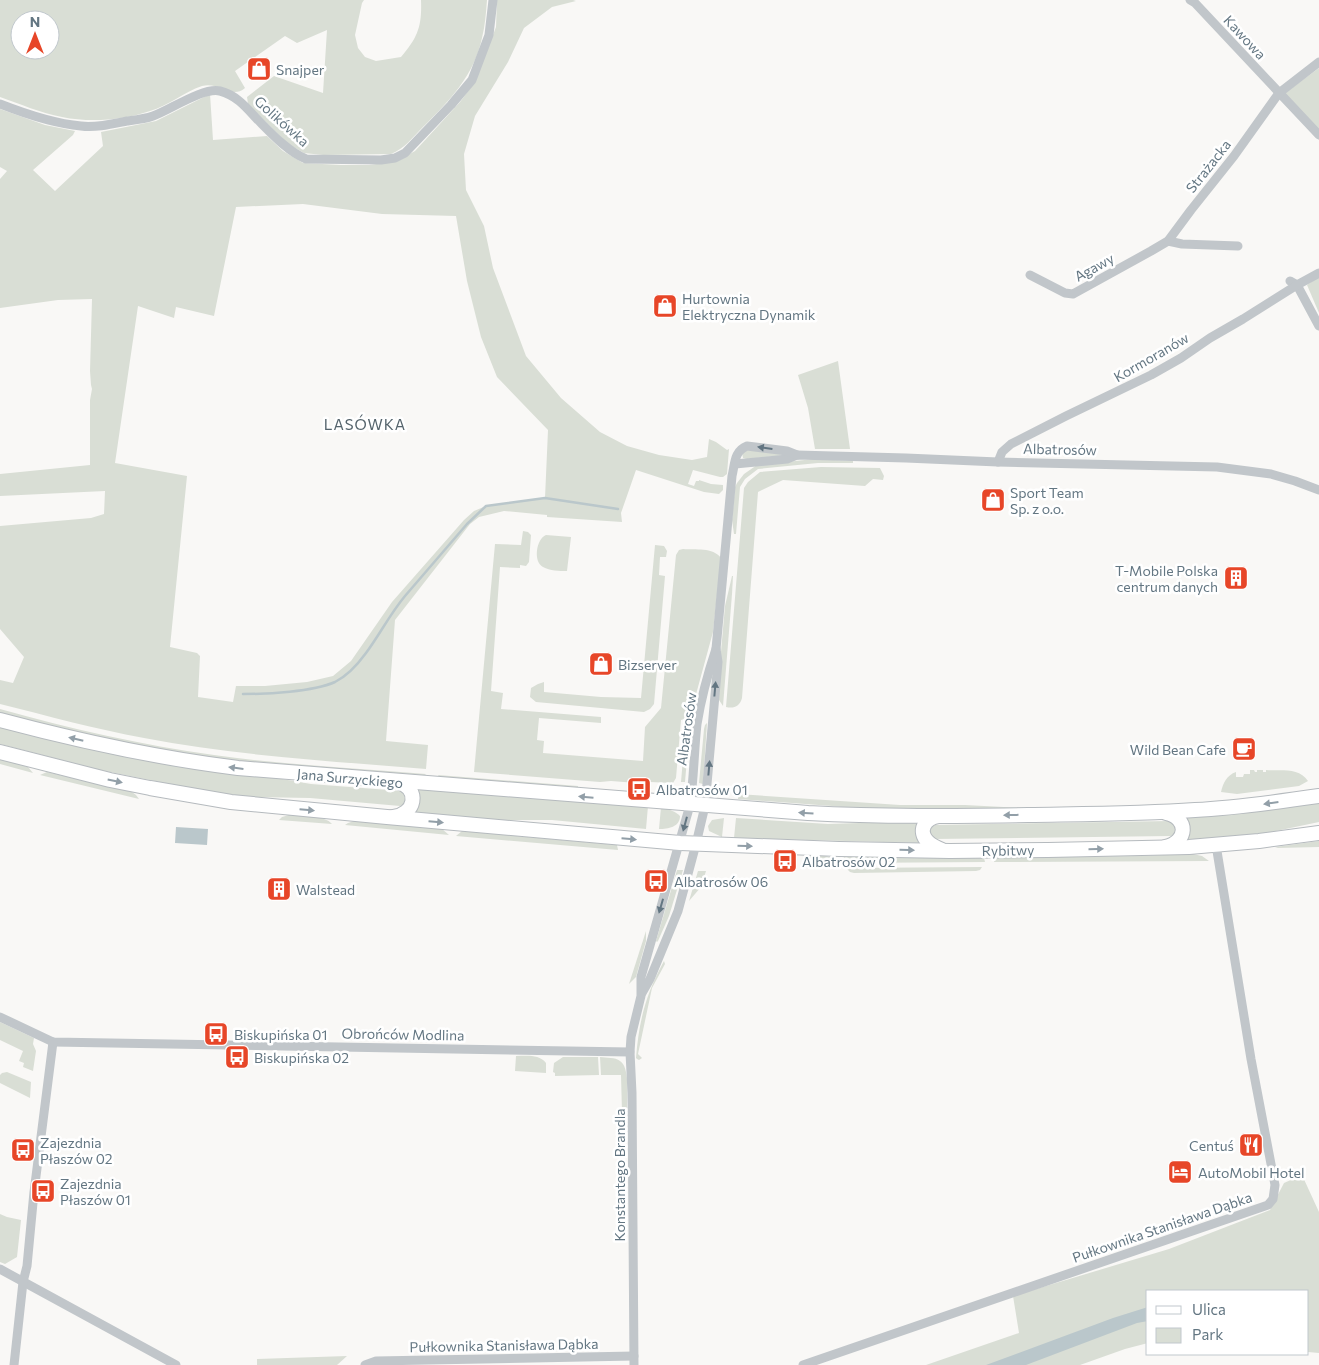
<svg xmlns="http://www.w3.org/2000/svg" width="1319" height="1365" font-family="Commissioner,sans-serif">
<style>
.green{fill:#d9ded5;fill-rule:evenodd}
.water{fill:#bac7cb}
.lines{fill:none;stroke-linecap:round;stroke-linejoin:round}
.stream{stroke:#bac7cb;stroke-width:2.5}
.primary-casing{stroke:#b5babe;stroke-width:16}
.minor{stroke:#c1c6ca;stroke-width:9}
.primary{stroke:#fff;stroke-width:14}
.oneway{fill:#637682}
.oneway2{fill:#929fa8}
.labels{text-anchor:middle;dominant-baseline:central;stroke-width:5;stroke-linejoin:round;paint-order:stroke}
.street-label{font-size:14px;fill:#637682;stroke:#fff}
.poi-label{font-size:14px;fill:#637682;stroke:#fff;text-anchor:start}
.neighbourhood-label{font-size:15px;letter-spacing:1px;fill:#55646c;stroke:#fff}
</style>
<rect width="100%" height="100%" fill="#f9f8f6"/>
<g class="green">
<path d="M0 0H364L362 3 355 35 358 48 365 57 376 61 401 57C418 37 422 26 421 0H487C486 13 485 26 482 38 474 76 449 101 423 127 413 137 404 149 391 154L323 155 304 153 288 144 248 104 247 97 274 76 323 93 327 30 297 43 285 36 235 71 245 88C231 100 219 81 202 86 184 92 168 106 150 111 123 120 91 123 62 117 41 113 20 104 0 97ZM20 20H50V50H20Z"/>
<path d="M497 0H573L576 1 552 7 524 28 508 62 475 116 464 154 466 190 484 226 493 268 526 356 561 398 600 432 627 446 659 455 692 460 707 457 709 439 716 442 727 450 729 449 727 474 723 477H720L693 470 688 484 694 486 696 481H699V480L711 484 723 485V490L719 494 704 492 636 470 621 513 622 522 547 517V515L504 511 479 517 470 524 395 620 386 741 428 745 426 769C332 761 237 756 144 738 95 729 48 716 0 704V680L13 683 24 657 0 629V526L91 518 104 514 105 491 0 496V474L90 465V400L92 389 91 385 90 371 92 299 58 300 0 308V179L7 171 0 167V109L45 125 75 131 73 135 33 170 55 191 103 146 101 132 156 121 210 94 213 140 267 136 283 151 303 163 341 165H369L392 162 404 157 415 151 460 102 475 82 496 27ZM303 204 382 214 456 216 467 281 481 337 497 377 548 430 545 498 486 506 474 511 464 520 392 602 351 661 333 676 307 682 265 686H236L233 702 198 697 200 656 197 653 170 647 187 476 115 463 138 306 174 318 176 307 214 316 236 207Z"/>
<polygon points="1319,68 1319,140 1281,96"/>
<polygon points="1319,276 1319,313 1307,285"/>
<polygon points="838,361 850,449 815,449 808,408 798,375"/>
<polygon points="748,450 787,455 747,459 743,458 742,453"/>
<polygon points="814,459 853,461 853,463 818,463 758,469 745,479 740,487 736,534 734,534 732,520 735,487 737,483 744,474 757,465"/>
<path d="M821 467 880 468 884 476 883 480 873 479 865 486 783 480 758 492 742 698C740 706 734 709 726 707L744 488 748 482 760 472Z"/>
<path d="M523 531 528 532 531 535 529 562 526 566 520 565V568L500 567 491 691 503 693 501 709 601 717V723L539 718 537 740 544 741 543 753 643 761 645 727 661 708 676 555 679 550 683 549C695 550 713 547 721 558L713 632 692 709 688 731 682 745 684 719 681 720 676 778 673 783 650 782V784L611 781 600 782 474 772 495 544 521 545Z"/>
<path d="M546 535 571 537 567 571C559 571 550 571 543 567 533 562 536 539 546 535Z"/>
<polygon points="655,545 664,546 667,551 666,557 660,557 659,575 665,576 654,704 650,709 644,712 536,702 530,697 531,688 538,684 544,682 544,692 601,697 641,698"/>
<polygon points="732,576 733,576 732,594 723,706 717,697 725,606"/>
<path d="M0 709C71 729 142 745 214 755 284 765 355 768 426 774L423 777 277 767 156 751 0 715Z"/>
<polygon points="707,723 703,784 699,783 704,729 705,725"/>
<polygon points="0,725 259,775 311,784 401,791 407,795 405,805 400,806 310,798 252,797 212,792 175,785 100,770 0,744"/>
<polygon points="689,736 685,782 681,782 684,746"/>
<polygon points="0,759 28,767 33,773 0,764"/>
<path d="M1250 770H1254L1255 772H1257V770H1263V772H1266V770C1282 771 1299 767 1308 781L1299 786 1237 794 1221 792C1223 783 1227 775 1236 772V777H1243L1244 774H1250Z"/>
<polygon points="47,772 132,792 136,795 139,799 40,775"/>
<polygon points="438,775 578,786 578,788 440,778"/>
<polygon points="416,789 648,806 646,829 552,820 497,820 414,812"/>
<polygon points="738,794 900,805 965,805 1025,808 1025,810 887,812 832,806 738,799"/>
<polygon points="1319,801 1319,822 1266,833 1185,840 1184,816"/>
<path d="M661 807C668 809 675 811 680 816 680 827 668 829 659 829Z"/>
<path d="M289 815C301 816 325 815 332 824L279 820 282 817Z"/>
<polygon points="724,818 722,837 709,831 708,826 712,820"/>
<polygon points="736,818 828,824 920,821 920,843 734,838"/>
<polygon points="354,821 442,829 449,835 345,825 348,823"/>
<polygon points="1170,821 1177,827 1175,834 1171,836 934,839 932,838 929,829 931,827 935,825"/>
<polygon points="462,831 617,845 618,850 456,836"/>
<polygon points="1319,841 1319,847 1278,848 1275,847"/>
<polygon points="1193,854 1202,856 1209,861 994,862 995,859 1000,857 1136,856"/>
<path d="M811 856C821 855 829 854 835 863H812L805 862V857Z"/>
<polygon points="844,856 910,858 984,858 985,862 844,863"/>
<polygon points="982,867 980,870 976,871 854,873 850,872 846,868"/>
<polygon points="677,870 683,870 669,916 658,941 657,942 656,941"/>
<polygon points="698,871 706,871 701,887 689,901"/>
<polygon points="646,931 646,941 636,977 629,984"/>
<path d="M664 961 665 964 652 988 638 1054 642 1058 639 1060 637 1059 636 1058C639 1020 646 994 664 961Z"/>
<polygon points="0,1022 34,1038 33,1044 36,1051 33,1071 23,1067 24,1063 19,1061 23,1051 0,1040"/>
<path d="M516 1056C527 1056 539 1054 546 1063V1073L515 1071Z"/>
<polygon points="563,1057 598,1057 599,1075 555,1076 555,1073 553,1072 554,1063"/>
<path d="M600 1057C607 1058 615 1057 620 1061 630 1067 627 1096 627 1108L622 1113 621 1075H601Z"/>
<polygon points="7,1072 31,1082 30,1098 0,1083 0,1075 2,1073"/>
<polygon points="1302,1175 1319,1212 1319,1353 1308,1352 1308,1291 1148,1291 1148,1343 1125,1349 1080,1365 926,1365 1019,1333 1013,1296 1169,1249 1270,1210 1284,1183"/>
<polygon points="0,1214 7,1217 21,1220 17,1257 5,1264 0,1262"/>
<polygon points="347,1356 337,1365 257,1365 257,1359"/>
</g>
<g class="water">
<polygon points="176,827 208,829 207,845 175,843"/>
<polygon points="1148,1307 1148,1321 1137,1323 1026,1365 986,1365 1113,1318"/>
</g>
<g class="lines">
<path class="stream" d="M243 694C268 694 312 692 335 682 347 676 358 664 366 653 380 634 390 614 405 596L467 524 486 506 545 498 618 509"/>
<defs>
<g id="primary">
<path d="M0 720C79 741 157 758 238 768L808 813C881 817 955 816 1028 815 1084 814 1139 814 1195 810 1236 808 1278 802 1319 796"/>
<polyline points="0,752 110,780 150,788 231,802 387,817 680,843 839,849 950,851 1048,850 1189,847 1259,841 1319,833"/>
<path d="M938 816C925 818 917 831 928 842 932 846 937 848 942 850"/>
<path d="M393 817C415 815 421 789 398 782"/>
<path d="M1165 847C1188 842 1189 818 1166 813"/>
</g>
</defs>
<use href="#primary" class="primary-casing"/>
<g class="minor">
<polyline points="1190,0 1195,3 1319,135"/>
<path d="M0 104C23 113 57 124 81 126 96 128 112 124 127 121 135 120 145 119 153 116 170 110 203 87 220 91 236 95 246 107 256 118 271 133 287 151 306 159L381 160 395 158 405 153 451 105 472 80 489 35 493 0"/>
<polyline points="1168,241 1182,244 1238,246"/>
<polyline points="1030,275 1065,293 1073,294 1151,251 1168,241 1191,210 1234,156 1279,93 1319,62"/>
<polyline points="1290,281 1297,285 1319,326"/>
<polyline points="998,462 1002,452 1011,444 1066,416 1151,375 1181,358 1210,338 1243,319 1297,285 1319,273"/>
<polyline points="735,464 787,459 797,455 906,458 998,462 1217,467 1271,474 1295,481 1319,490"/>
<path d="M642 993 650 979 678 911 696 844 705 806 718 662 716 649 732 476C735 464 734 451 747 446L787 451 797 455"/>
<polyline points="0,1017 53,1042 630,1052"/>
<polyline points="0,1269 176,1365"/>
<polyline points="14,1365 23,1282 27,1266 34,1192 53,1042"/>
<polyline points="365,1365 376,1361 634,1356"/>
<path d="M634 1365 632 1093 630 1052 631 1037 641 996V977L690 805C694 778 694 751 697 724 701 699 708 673 716 649"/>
<polyline points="803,1365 1268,1205 1273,1199 1275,1185 1251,1059 1216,845"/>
</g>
<use href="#primary" class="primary"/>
</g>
<defs><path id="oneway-solid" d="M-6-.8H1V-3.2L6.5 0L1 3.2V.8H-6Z" transform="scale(1.25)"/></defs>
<g class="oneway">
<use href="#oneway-solid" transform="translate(765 448) rotate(-172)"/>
<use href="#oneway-solid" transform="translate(715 689) rotate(-85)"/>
<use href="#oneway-solid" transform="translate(709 768) rotate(-85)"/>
<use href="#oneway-solid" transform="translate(685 824) rotate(105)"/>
<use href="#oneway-solid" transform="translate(661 906) rotate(106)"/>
</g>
<g class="oneway2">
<use href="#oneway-solid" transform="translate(76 739) rotate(-167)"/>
<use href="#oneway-solid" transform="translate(236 768) rotate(-173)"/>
<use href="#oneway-solid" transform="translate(115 781) rotate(12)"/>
<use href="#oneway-solid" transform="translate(586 797) rotate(-175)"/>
<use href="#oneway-solid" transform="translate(1271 803) rotate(172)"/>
<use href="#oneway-solid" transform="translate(307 810) rotate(5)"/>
<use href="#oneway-solid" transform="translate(806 813) rotate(-176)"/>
<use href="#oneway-solid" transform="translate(1011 815) rotate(179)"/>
<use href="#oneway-solid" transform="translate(436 822) rotate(5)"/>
<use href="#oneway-solid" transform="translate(629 839) rotate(5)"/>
<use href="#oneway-solid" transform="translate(745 846) rotate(2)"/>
<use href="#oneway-solid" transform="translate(1096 849) rotate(-1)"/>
<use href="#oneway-solid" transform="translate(907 850) rotate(1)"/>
</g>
<defs>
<symbol id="shop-square" viewBox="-11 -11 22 22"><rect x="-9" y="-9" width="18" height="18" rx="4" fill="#e74628" stroke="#fff"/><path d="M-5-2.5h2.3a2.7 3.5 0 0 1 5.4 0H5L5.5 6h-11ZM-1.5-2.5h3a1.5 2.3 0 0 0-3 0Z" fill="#fff"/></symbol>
<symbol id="building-square" viewBox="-11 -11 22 22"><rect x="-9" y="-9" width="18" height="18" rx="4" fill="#e74628" stroke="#fff"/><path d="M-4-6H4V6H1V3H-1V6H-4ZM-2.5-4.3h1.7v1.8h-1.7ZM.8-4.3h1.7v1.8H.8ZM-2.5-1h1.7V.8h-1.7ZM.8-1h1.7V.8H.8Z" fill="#fff"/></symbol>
<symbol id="cafe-square" viewBox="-11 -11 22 22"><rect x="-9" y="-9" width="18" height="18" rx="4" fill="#e74628" stroke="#fff"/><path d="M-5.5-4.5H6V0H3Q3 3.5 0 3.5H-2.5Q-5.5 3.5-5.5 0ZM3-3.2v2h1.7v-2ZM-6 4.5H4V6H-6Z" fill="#fff"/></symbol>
<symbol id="bus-square" viewBox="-11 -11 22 22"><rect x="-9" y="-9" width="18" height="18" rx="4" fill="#e74628" stroke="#fff"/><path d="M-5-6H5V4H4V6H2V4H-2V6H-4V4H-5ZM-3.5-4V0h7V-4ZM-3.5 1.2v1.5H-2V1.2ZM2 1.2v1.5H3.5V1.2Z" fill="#fff"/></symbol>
<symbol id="restaurant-square" viewBox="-11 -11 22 22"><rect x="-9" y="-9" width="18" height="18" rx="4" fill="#e74628" stroke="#fff"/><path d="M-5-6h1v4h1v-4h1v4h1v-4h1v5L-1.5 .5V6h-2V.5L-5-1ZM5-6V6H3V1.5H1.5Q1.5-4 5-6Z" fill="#fff"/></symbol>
<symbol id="hotel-square" viewBox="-11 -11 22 22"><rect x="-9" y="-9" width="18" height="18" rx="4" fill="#e74628" stroke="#fff"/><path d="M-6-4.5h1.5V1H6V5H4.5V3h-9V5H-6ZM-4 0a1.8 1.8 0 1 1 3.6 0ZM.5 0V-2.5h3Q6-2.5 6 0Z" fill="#fff"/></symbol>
</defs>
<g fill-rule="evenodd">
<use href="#shop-square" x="245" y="55" width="28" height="28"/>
<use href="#shop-square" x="651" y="292" width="28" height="28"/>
<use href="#shop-square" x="979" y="486" width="28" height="28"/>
<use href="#building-square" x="1222" y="564" width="28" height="28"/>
<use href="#shop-square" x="587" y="650" width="28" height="28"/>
<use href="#cafe-square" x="1230" y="735" width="28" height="28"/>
<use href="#bus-square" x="625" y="775" width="28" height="28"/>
<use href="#bus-square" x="771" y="847" width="28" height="28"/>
<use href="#bus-square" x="642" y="867" width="28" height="28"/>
<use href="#building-square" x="265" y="875" width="28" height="28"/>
<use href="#bus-square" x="202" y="1020" width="28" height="28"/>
<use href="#bus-square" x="223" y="1043" width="28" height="28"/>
<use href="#restaurant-square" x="1237" y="1131" width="28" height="28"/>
<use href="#bus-square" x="9" y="1136" width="28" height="28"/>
<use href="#hotel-square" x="1166" y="1158" width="28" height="28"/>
<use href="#bus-square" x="29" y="1177" width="28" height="28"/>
</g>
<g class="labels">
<g class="street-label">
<text transform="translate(1245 37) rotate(47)">Kawowa</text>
<text transform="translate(282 121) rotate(42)">Golikówka</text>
<text transform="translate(1208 166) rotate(-52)">Strażacka</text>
<text transform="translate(1094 267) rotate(-29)">Agawy</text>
<text transform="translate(1151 357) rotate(-30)">Kormoranów</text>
<text transform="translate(1060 449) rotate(1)">Albatrosów</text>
<text transform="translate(686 729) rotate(-82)">Albatrosów</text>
<text transform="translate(350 778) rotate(5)">Jana Surzyckiego</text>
<text transform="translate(1008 850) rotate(-1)">Rybitwy</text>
<text transform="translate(403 1034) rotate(1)">Obrońców Modlina</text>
<text transform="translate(619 1175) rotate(-90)">Konstantego Brandla</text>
<text transform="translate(1162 1227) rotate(-19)">Pułkownika Stanisława Dąbka</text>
<text transform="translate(504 1345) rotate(-1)">Pułkownika Stanisława Dąbka</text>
</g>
<g class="poi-label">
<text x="276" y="69">Snajper</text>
<text x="682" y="298">Hurtownia<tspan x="682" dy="16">Elektryczna Dynamik</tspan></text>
<text x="1010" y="492">Sport Team<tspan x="1010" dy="16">Sp. z o.o.</tspan></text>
<text x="1218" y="570" text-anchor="end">T‑Mobile Polska<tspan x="1218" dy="16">centrum danych</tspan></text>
<text x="618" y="664">Bizserver</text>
<text x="1226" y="749" text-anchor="end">Wild Bean Cafe</text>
<text x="656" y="789">Albatrosów 01</text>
<text x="802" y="861">Albatrosów 02</text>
<text x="674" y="881">Albatrosów 06</text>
<text x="296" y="889">Walstead</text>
<text x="234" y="1034">Biskupińska 01</text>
<text x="254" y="1057">Biskupińska 02</text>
<text x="40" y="1142">Zajezdnia<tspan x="40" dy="16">Płaszów 02</tspan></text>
<text x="1234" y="1145" text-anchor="end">Centuś</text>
<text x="1198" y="1172">AutoMobil Hotel</text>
<text x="60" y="1183">Zajezdnia<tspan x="60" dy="16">Płaszów 01</tspan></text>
</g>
<g class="neighbourhood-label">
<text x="365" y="424">LASÓWKA</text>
</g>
</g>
<rect x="1146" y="1290" width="162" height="65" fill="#ffffff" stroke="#c1c8cd"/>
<rect x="1156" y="1306" width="25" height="8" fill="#ffffff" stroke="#c1c8cd"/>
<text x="1192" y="1315" font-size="15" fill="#637682">Ulica</text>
<rect x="1156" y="1328" width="25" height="15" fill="#d9ded5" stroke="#c1c8cd"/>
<text x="1192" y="1340" font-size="15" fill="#637682">Park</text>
<g transform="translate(35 35)"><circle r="24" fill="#ffffff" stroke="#c1c8cd"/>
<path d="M0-4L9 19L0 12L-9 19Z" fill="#e74628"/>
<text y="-8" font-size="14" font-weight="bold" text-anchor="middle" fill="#637682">N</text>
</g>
</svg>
